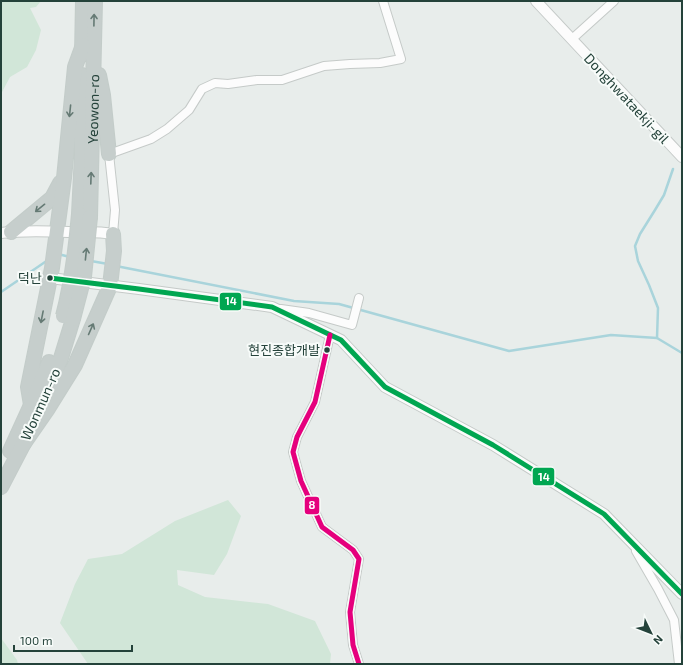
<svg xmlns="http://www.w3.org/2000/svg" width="683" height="665" font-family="'Exo 2','Noto Sans KR',sans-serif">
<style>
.green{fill:#d1e6d8}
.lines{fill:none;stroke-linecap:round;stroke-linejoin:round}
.stream{stroke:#a9d4db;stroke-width:2.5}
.minor-casing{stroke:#c5cac8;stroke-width:10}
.tertiary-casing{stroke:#c5cac8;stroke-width:12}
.trunk-casing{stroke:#c3ccc9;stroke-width:16}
.minor{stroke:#fcfcfc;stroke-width:8}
.tertiary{stroke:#fcfcfc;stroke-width:10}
.trunk{stroke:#c6cecc;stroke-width:14}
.trunk-bridge-casing{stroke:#c3ccc9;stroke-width:16;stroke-linecap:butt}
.trunk-bridge{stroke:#c6cecc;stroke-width:14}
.bus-1-casing{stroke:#f7fbf9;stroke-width:8}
.bus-2-casing{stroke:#f7fbf9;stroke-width:8}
.bus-1{stroke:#00a651;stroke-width:5}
.bus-2{stroke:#e5007d;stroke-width:5}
.oneway{stroke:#657a74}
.bus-dot{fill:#24423a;stroke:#f7fbf9;stroke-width:1.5}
.labels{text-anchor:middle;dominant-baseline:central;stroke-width:4;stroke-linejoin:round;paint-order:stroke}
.bus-label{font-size:13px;fill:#24423a;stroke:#f7fbf9;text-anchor:end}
.street-label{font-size:14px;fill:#24423a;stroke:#f7fbf9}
.line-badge{stroke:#f7fbf9;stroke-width:1.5}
.badge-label{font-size:11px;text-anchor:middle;font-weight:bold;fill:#fff}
</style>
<rect width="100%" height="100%" fill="#e8edeb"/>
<g class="green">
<polygon points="1,1 41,1 36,7 30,8 41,30 36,50 27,67 10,77 1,94"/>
<polygon points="228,500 241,516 227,554 214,575 177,570 178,585 205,597 268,604 315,621 331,654 330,664 88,664 60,623 75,584 88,559 122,554 175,521"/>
<polygon points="1,638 17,660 18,664 1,664"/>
</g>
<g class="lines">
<g class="stream">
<polyline points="58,254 70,257"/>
<polyline points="91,261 108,264"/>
<polyline points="116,266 294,301 339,304 509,351 611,335 657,338 682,353"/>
<polyline points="1,292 48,260"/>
<polyline points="657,338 658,308 649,285 638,261 635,246 640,234 655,210 664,195 673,169"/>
</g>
<defs>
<g id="minor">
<polyline points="572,39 614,1"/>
<polyline points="113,234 115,210 109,154 151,139 167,129 189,110 202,89 215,83 228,84 257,80 282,80 324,66 350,64 380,63 401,59 383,1"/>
<polyline points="281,309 309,313 352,325 359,298"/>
<polyline points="330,335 315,402 297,437 293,452 301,481 322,527 353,550 359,559 350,612 353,645 359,664"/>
<polyline points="636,551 658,589 674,620 679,664"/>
</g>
<g id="tertiary">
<polyline points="536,1 682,157"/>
<path d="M1 233C23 230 47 231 69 232 84 232 99 231 113 234"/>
<polyline points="50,278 139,289 272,307 341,340 385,387 493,445 604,514 682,594"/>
</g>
<g id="trunk">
<polyline points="82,55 83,1"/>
<polyline points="99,75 103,95 109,154"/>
<polyline points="79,214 82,154 82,75"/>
<path id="s1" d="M90 217 95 1"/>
<polyline points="11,232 52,198 60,183"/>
<polyline points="42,404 61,358 73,319"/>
<polyline points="31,405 28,387 52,268 64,178 75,67 83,45"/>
<polyline points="20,449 47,410 75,365 110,286 114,251 113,234"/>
<polyline points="10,451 31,405 49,362"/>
<polyline points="1,487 25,441"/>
</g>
</defs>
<use href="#minor" class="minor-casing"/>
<use href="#tertiary" class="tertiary-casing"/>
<use href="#trunk" class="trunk-casing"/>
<use href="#minor" class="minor"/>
<use href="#tertiary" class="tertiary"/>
<use href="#trunk" class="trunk"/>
<defs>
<g id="trunk-bridge">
<path d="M63 316C72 282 76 249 79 214"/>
<polyline points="73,319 84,277 90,217"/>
</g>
</defs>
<use href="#trunk-bridge" class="trunk-bridge-casing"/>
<use href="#trunk-bridge" class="trunk-bridge"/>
<defs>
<polyline id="bus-1" points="50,278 139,289 272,307 341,340 385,387 493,445 604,514 682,594"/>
<polyline id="bus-2" points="330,335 315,402 297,437 293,452 301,481 322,527 353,550 359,559 350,612 353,645 359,664"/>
</defs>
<use href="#bus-1" class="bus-1-casing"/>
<use href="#bus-2" class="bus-2-casing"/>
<use href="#bus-1" class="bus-1"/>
<use href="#bus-2" class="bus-2"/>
</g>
<defs><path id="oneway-shaft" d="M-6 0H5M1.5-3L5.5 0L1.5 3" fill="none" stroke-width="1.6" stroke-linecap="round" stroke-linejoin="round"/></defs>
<g class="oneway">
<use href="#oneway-shaft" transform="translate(94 20) rotate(-89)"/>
<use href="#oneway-shaft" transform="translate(70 111) rotate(96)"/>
<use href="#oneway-shaft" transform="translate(91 178) rotate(-88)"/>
<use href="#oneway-shaft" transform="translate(40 208) rotate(141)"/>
<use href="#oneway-shaft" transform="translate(86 254) rotate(-84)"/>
<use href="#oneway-shaft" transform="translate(42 317) rotate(101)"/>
<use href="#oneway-shaft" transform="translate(91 329) rotate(-66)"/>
</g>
<g class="bus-dot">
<circle cx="50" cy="278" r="3.5"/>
<circle cx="327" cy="350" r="3.5"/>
</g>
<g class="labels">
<g class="bus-label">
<text x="42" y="278">덕난</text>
<text x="320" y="350">현진종합개발</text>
</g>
<g class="street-label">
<text transform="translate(627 98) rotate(47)">Donghwataekji-gil</text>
<text stroke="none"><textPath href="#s1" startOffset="108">Yeowon-ro</textPath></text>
<text transform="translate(40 404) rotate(-66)">Wonmun-ro</text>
</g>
</g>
<g class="line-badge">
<rect x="219" y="292" width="23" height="19" rx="4" fill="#00a651"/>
<rect x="532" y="467" width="23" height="19" rx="4" fill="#00a651"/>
<rect x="304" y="496" width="16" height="19" rx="4" fill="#e5007d"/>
</g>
<g class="badge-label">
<text x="231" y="305">14</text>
<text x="544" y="481">14</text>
<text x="312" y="509">8</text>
</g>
<rect width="683" height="665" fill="none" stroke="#24423a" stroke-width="4"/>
<g transform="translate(651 633) rotate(133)" stroke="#f7fbf9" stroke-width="3" paint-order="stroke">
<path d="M0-3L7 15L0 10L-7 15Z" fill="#24423a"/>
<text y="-6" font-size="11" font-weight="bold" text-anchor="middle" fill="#24423a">N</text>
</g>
<path d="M14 645v6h118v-6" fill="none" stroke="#24423a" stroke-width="2"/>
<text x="20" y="645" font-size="12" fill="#24423a" stroke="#f7fbf9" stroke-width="3" paint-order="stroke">100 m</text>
</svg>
